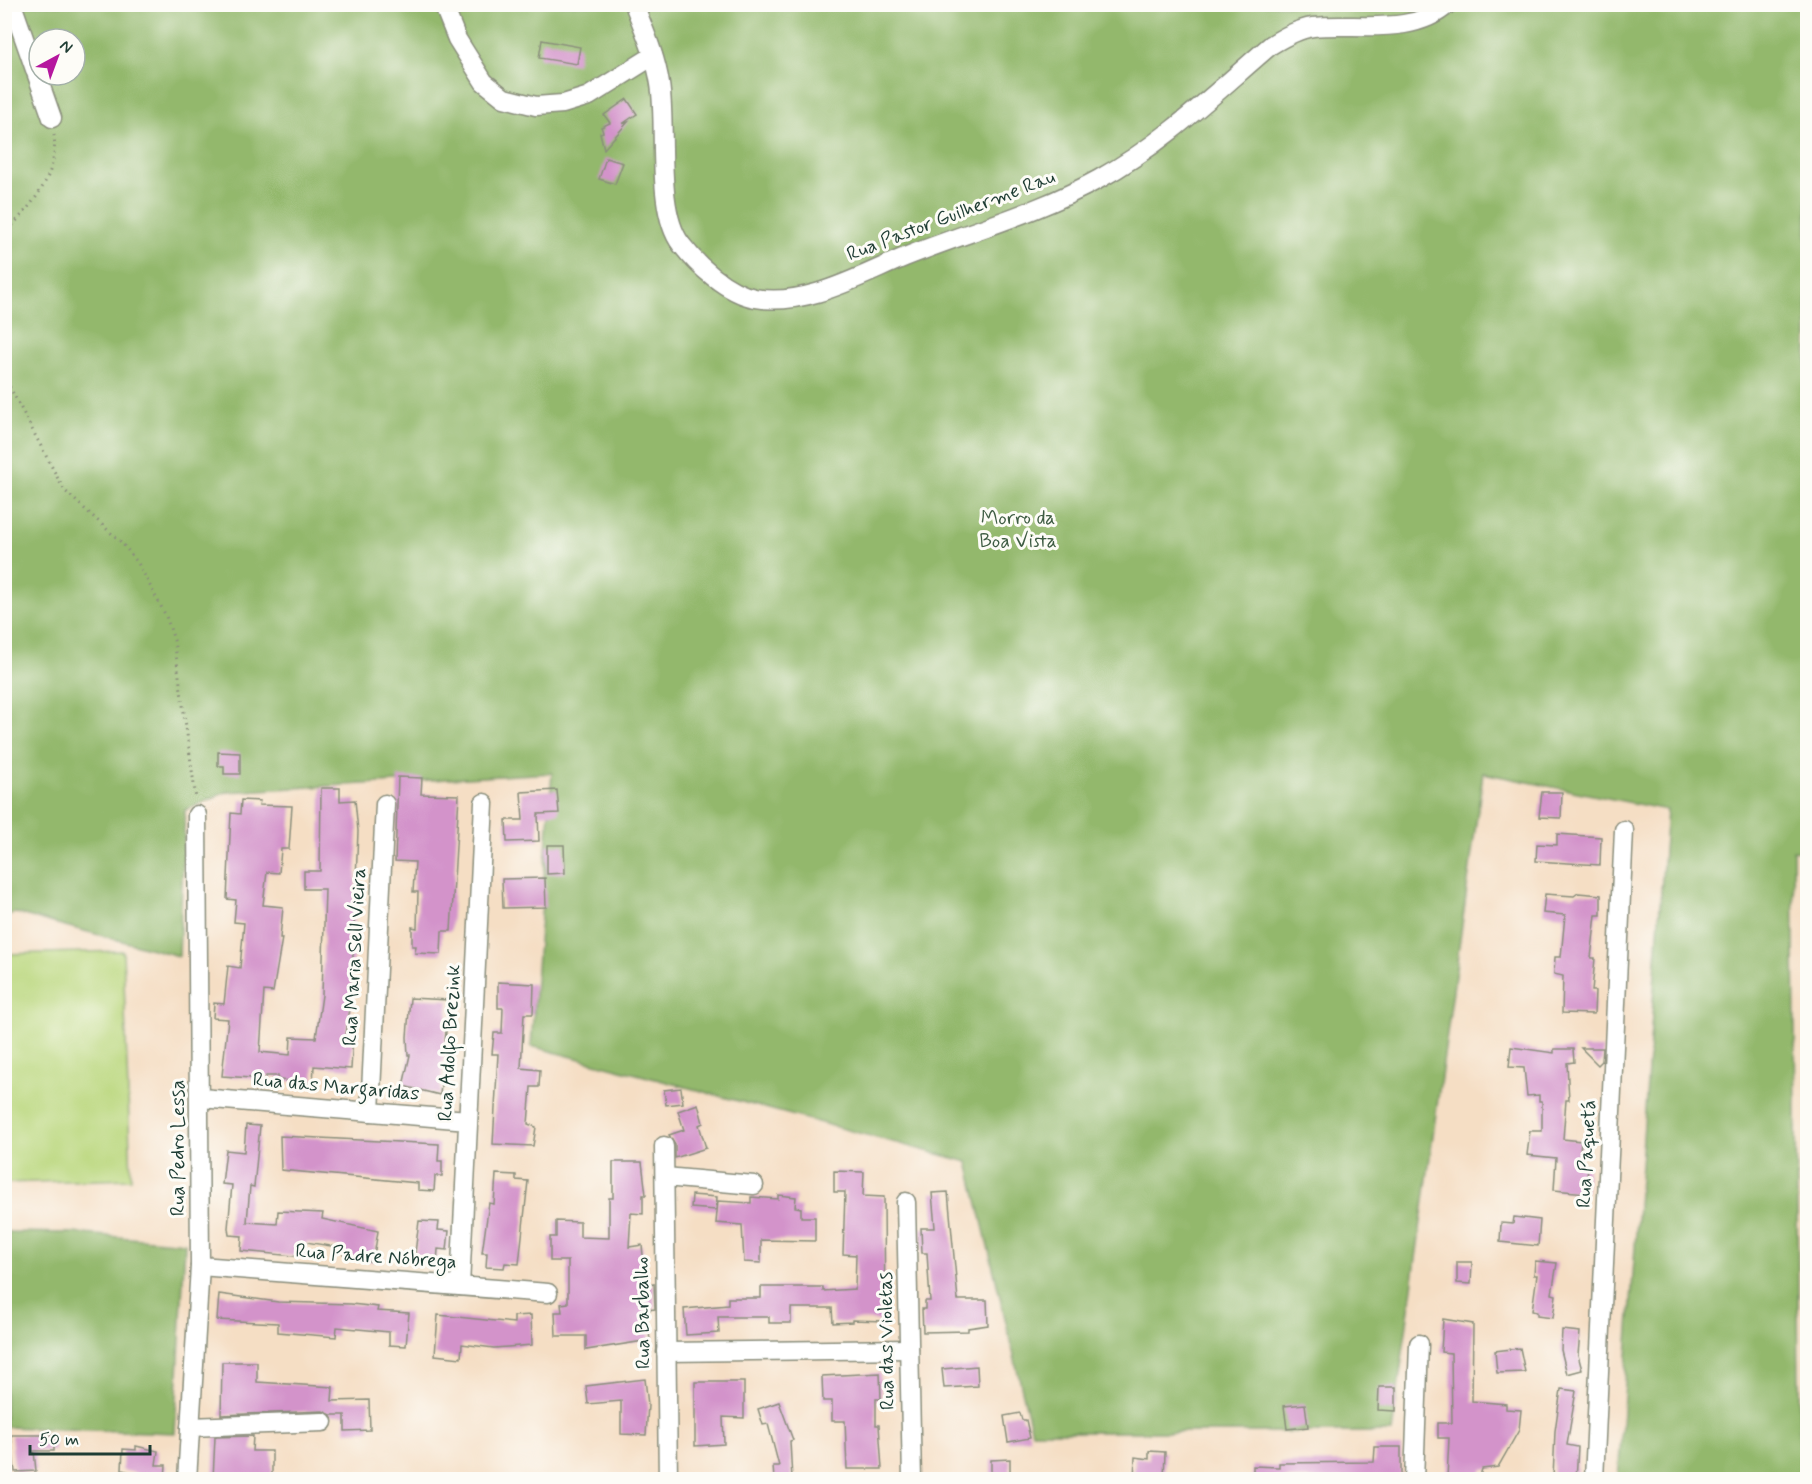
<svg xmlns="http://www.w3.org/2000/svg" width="1812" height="1484" font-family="Mynerve,sans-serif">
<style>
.green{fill:#bad77d;stroke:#6c8a58;stroke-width:1.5}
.forest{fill:#93b86c;stroke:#597a50;stroke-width:1.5;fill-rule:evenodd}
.building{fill:#d393ca}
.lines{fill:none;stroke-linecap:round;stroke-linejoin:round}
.street-casing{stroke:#8a8e7c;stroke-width:21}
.path{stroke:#8a8e7c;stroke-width:3;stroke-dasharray:1.5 4.5;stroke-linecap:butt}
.street{stroke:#fff;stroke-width:18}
.labels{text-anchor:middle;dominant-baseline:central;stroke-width:6;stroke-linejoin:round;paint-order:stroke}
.street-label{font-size:20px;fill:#1f3d34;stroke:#fdfcf7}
.park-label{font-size:20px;fill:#3e5c43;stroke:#fdfcf7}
</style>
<rect width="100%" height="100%" fill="#fdfcf7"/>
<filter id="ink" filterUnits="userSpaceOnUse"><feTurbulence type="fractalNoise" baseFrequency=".0167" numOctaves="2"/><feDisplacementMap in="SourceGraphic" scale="12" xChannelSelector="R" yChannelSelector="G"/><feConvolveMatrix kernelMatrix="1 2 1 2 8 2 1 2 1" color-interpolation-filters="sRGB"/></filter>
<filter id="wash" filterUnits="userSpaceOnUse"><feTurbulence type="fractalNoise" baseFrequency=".008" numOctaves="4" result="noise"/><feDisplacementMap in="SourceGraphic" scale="24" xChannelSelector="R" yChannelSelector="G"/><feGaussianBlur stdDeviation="1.35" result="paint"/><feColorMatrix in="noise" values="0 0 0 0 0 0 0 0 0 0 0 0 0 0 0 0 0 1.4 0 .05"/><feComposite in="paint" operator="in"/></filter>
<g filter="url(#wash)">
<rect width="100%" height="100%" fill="#f5dec4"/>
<polygon class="green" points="123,951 131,1179 5,1183 5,954"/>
<g class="forest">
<path d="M4 5H1807V852L1793 850 1800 1479H1618L1667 810 1483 773 1392 1432H1032L968 1162 531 1046 552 773 226 792 185 810 179 956 16 913 5 915ZM39 39H75V75H39Z"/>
<polygon points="5,1232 73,1233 185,1243 175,1433 5,1427"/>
</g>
<g id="blocks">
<g class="building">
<polygon points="542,40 580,47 577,64 539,58"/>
<polygon points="627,99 637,114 622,124 628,122 604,149 600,133 603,132 601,127 610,123 604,115"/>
<polygon points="606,158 623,163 615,184 599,179"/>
<polygon points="218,752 240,753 240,774 224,774 224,766 218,766"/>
<polygon points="398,777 422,778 421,794 459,795 451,931 442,931 441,954 415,953 416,946 412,946 412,927 417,928 418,892 413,892 415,862 395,861"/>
<polygon points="321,788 340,788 340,801 355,800 358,831 351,1002 346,1035 353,1035 351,1069 314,1066 313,1083 279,1080 278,1076 266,1076 265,1079 222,1076 228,1019 213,1018 214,1003 224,1004 228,966 240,968 244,923 234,922 236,900 227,899 231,813 240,814 241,800 260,801 259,805 292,806 289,849 281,849 279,873 267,872 263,905 283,907 280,938 282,938 273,992 264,991 260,1052 290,1055 291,1037 316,1038 322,995 325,889 304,889 304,871 320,871"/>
<polygon points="557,790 559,813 538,814 539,841 507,842 506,820 523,820 521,792"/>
<polygon points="1542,792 1562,792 1561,818 1539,817"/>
<polygon points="1557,834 1601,837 1600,865 1536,861 1537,844 1557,845"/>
<polygon points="547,845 564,845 565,873 547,874"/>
<polygon points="545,878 546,907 503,908 502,879"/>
<polygon points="1578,893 1601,895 1601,915 1596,915 1591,958 1595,958 1592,991 1595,991 1594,1014 1562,1013 1563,976 1554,974 1555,957 1561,957 1565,915 1543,913 1545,894 1574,896"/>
<polygon points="498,982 534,984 533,1014 524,1014 521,1068 540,1070 539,1087 531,1087 528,1124 536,1127 533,1146 493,1144 498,1054 492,1054 494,1033 502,1033 503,1008 498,1008"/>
<polygon points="410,998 449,1000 440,1095 403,1086 410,1055 408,1055 407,1037"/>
<polygon points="1511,1047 1554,1053 1554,1049 1573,1049 1574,1062 1567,1063 1569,1100 1566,1100 1563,1139 1581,1141 1579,1164 1588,1165 1586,1193 1554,1190 1556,1158 1527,1155 1530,1131 1542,1131 1542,1101 1539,1101 1539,1095 1527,1096 1524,1068 1509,1067"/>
<polygon points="1581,1048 1603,1048 1602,1061 1598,1065"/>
<polygon points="681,1088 683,1103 666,1105 664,1090"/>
<polygon points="698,1104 703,1123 699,1125 706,1148 675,1158 675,1145 669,1135 684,1130 678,1111"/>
<polygon points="246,1125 260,1126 254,1187 250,1186 247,1222 277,1224 278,1211 323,1213 322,1219 378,1231 373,1262 343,1254 344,1248 306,1242 304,1257 241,1251 242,1236 229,1235 228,1228 232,1185 222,1184 226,1150 244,1152"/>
<polygon points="280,1136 439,1144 438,1161 442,1161 442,1176 435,1176 434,1191 418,1190 418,1183 281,1170"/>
<polygon points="613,1162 642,1162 646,1195 643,1195 643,1214 631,1213 629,1247 642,1245 645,1276 648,1276 648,1285 654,1284 655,1309 646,1310 650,1340 586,1350 586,1336 556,1336 555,1312 562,1312 561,1304 568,1303 568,1261 550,1261 550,1237 556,1237 556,1221 580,1222 580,1237 609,1238 609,1198 613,1198"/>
<polygon points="834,1171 864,1172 863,1196 884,1197 885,1321 852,1320 852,1322 833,1323 832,1308 791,1308 791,1323 769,1323 769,1317 718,1317 719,1333 686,1335 684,1309 728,1305 728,1298 761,1298 761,1287 823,1287 823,1291 855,1289 856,1255 843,1254 845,1192 834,1192"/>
<polygon points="496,1174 516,1175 516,1180 528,1181 519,1264 505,1263 504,1268 486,1267 487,1253 482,1253 489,1203 494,1204"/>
<polygon points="948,1192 958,1300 987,1300 988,1325 968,1328 968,1331 923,1332 922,1309 925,1309 925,1301 930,1301 927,1253 922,1253 921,1228 935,1228 932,1193"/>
<polygon points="692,1195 717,1197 716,1210 691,1208"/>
<polygon points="778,1195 796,1197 795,1207 801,1208 801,1217 815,1217 815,1241 761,1240 761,1263 744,1262 742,1225 716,1223 718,1201 751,1203 751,1197 778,1199"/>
<polygon points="1514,1217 1540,1220 1538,1246 1500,1242 1501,1223 1513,1224"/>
<polygon points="419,1221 439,1222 438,1230 449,1231 447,1250 438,1249 437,1263 414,1261"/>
<polygon points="1535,1261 1557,1263 1552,1294 1556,1295 1553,1318 1537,1316 1537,1312 1532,1311 1537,1275 1534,1275"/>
<polygon points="1457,1262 1472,1262 1471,1284 1457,1283"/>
<polygon points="219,1294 278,1302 351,1304 378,1307 377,1311 409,1313 406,1346 389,1345 389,1332 337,1327 336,1337 278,1332 278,1323 217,1320"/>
<polygon points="438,1315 514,1323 514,1316 531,1315 532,1345 494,1348 462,1344 461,1358 435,1355"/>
<polygon points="1443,1319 1473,1324 1472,1401 1506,1404 1506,1409 1521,1410 1519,1430 1498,1467 1482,1469 1479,1479 1447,1479 1449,1438 1438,1438 1438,1423 1452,1423 1451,1353 1441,1352"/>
<polygon points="1562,1330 1580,1332 1578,1355 1582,1370 1567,1374 1561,1350"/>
<polygon points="1520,1348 1525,1372 1497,1373 1495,1351"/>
<polygon points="222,1362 257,1362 257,1382 333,1387 332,1401 369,1400 370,1430 345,1431 345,1415 331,1415 323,1411 221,1415"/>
<polygon points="977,1366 978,1386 944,1388 942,1369"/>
<polygon points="880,1373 881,1399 876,1399 876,1425 879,1425 882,1469 847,1469 845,1421 832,1421 832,1401 823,1401 822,1376"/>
<polygon points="645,1379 648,1405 646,1435 621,1434 621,1401 588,1404 586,1386"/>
<polygon points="695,1382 744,1382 744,1418 723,1417 724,1444 695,1446"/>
<polygon points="1379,1387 1396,1387 1396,1411 1378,1410"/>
<polygon points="1561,1389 1576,1391 1567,1445 1578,1447 1576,1479 1553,1479 1555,1431"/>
<polygon points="779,1402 793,1440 790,1441 792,1479 774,1479 773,1466 779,1466 768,1424 763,1425 758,1409"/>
<polygon points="1305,1404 1308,1427 1287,1429 1284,1406"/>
<polygon points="1020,1413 1022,1420 1026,1420 1030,1438 1008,1442 1004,1416"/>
<polygon points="11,1435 54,1435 54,1451 34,1451 36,1471 15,1472"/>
<polygon points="253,1436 252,1451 272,1451 272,1479 213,1479 215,1437"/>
<polygon points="136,1446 158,1451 156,1465 166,1465 165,1479 143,1479 143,1475 122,1470 123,1449 136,1450"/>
<polygon points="1375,1447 1401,1447 1401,1479 1253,1479 1253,1466 1279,1467 1279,1463 1374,1462"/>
<polygon points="1149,1451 1165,1452 1164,1479 1134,1479 1135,1457 1149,1459"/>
<polygon points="1010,1459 1010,1479 991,1479 991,1460"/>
</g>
</g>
</g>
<g filter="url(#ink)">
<use href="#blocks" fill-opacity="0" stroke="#8a8e7c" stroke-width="1.5"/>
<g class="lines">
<defs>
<g id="street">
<polyline points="12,4 52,118"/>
<polyline points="443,4 457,39 484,82 504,98 536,106 563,104 589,96 653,56"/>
<path d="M634 4C644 30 656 57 660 84 667 127 655 210 681 244 697 265 727 293 755 298 806 307 859 276 905 257 970 231 1038 213 1099 179 1163 144 1216 92 1271 45 1284 37 1298 29 1313 27 1355 22 1413 37 1448 4"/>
<polyline points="201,1098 468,1120"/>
<polyline points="370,1112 385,804"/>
<polyline points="664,1146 668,1480"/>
<polyline points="665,1177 754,1185"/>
<polyline points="906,1202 912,1480"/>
<polyline points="200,1266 548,1293"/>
<polyline points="460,1286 484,803"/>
<polyline points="666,1352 909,1349"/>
<polyline points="190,1427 323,1422"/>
<polyline points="187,1480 200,1266 197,815"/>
<polyline points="1414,1480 1419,1344"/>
<polyline points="1594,1480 1624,830"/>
</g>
</defs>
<use href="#street" class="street-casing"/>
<g class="path">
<path d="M4 234C31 206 59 176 54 135"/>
<polyline points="4,376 64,490 122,543 138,563 166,616 174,640 196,799"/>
</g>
<use href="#street" class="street"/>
</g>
</g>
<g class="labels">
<g class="street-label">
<text transform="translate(951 216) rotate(-21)">Rua Pastor Guilherme Rau</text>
<text transform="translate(355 957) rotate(-87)">Rua Maria Sell Vieira</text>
<text transform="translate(450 1043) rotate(-87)">Rua Adolfo Brezink</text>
<text transform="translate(336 1087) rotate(5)">Rua das Margaridas</text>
<text transform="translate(178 1148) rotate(-90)">Rua Pedro Lessa</text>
<text transform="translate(1587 1154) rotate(-87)">Rua Paquetá</text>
<text transform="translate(376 1257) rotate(4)">Rua Padre Nóbrega</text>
<text transform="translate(643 1313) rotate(-91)">Rua Barbalho</text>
<text transform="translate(887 1341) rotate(-91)">Rua das Violetas</text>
</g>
<g class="park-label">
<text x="1018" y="518">Morro da<tspan x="1018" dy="23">Boa Vista</tspan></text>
</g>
</g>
<rect width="1812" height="1484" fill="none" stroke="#fdfcf7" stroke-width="24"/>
<g transform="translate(57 57) rotate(41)"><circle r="28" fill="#fdfcf7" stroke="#a4b0a9" stroke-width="1.5"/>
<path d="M0-4.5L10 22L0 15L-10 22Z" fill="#b5179e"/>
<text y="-9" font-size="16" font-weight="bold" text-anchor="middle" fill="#1f3d34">N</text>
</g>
<path d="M30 1445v9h120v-9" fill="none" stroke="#1f3d34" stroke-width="3"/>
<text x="39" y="1445" font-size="18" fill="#1f3d34" stroke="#fdfcf7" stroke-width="4.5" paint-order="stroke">50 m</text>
</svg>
